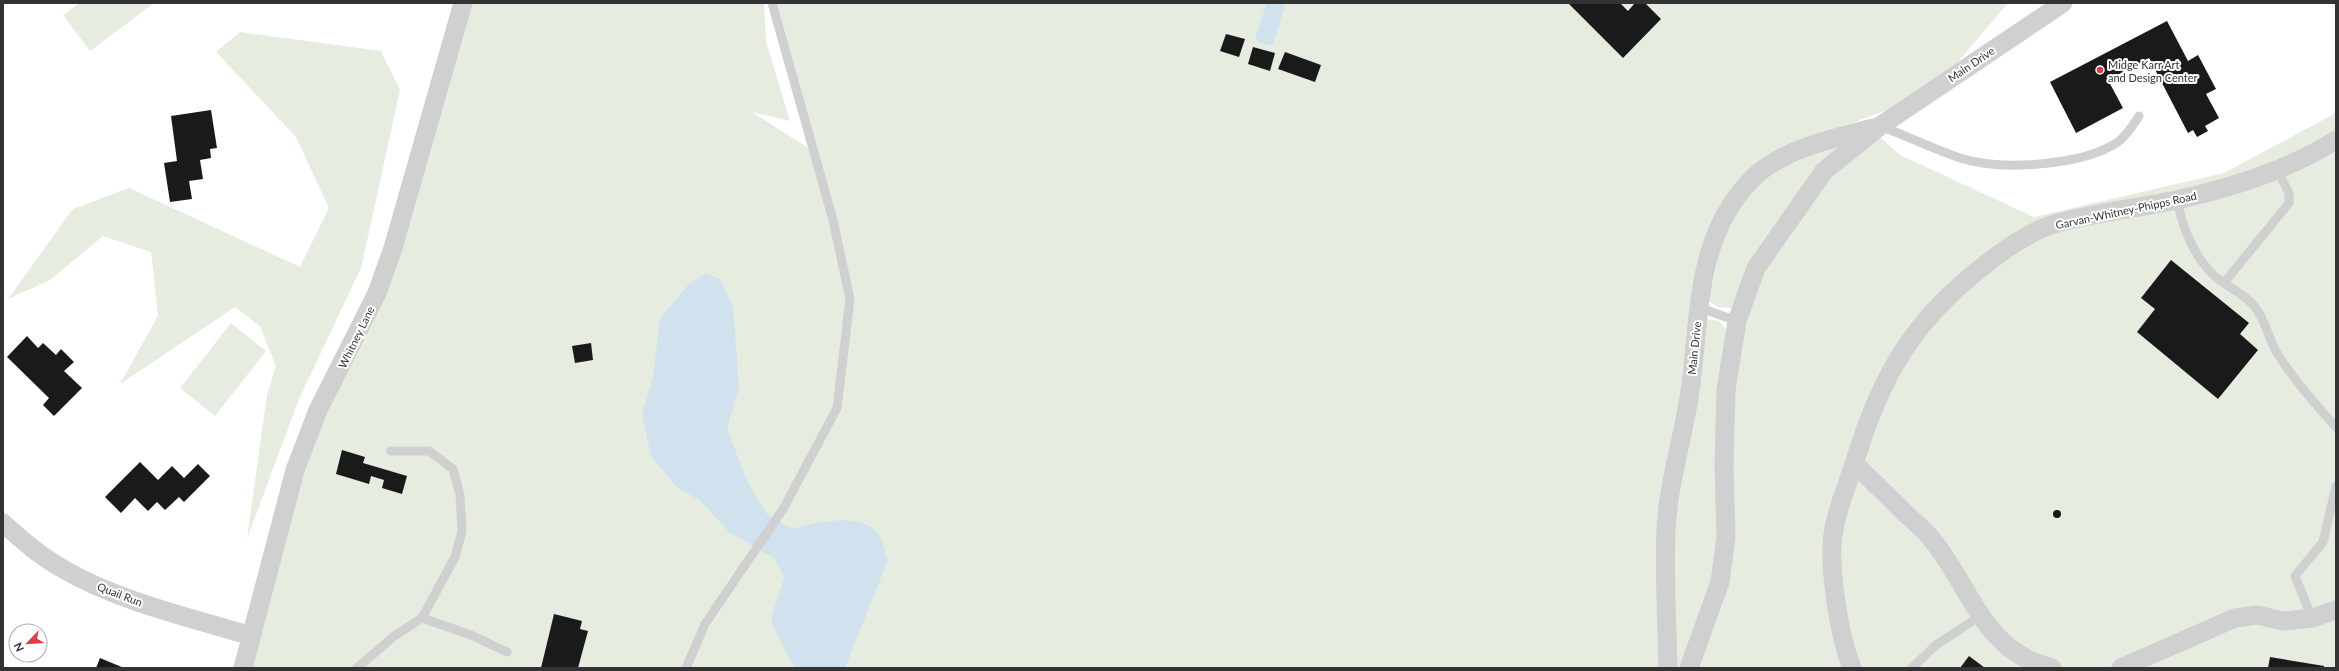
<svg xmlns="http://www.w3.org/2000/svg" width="2339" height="671" font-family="Lato,sans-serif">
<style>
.green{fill:#e6ecdf}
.water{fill:#cfe2ee}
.building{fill:#1a1a1a}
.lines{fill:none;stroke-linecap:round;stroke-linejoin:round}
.service{stroke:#d0d0d0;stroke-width:9}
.minor{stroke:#d0d0d0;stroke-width:19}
.poi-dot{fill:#e63946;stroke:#fff;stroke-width:1.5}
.labels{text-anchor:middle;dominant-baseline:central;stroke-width:4;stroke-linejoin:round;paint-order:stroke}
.street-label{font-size:11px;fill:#333;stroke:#fff}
.poi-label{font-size:11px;fill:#333;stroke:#fff;text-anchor:start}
</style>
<rect width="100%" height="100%" fill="#fff"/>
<g class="green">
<polygon points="80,3 154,3 90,51 63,15"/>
<polygon points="463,3 764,3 766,42 790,121 752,112 816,153 772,3 2008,3 1957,63 1886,110 1819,136 1749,171 1720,205 1705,250 1694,297 1661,668 243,668 295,470 377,293"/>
<polygon points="240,32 381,51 400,90 361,268 299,399 247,539 267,395 276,366 260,326 235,307 120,384 158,316 151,252 103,236 50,280 8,299 73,209 129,188 300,267 329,208 296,137 216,52"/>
<polygon points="2336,113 2336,668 1696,668 1703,651 1743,318 1760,274 1787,241 1825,180 1880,137 1900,155 2034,217 2224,173"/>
<polygon points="1860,134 1732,308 1718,307 1709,301 1725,224 1769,170"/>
<polygon points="1707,319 1719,321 1728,332 1719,557 1686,668 1673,668 1674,507"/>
<polygon points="231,323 266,351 215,416 180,388"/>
</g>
<g class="water">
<path d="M1267 3H1283L1285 6 1273 44C1266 46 1259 44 1255 38Z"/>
<path d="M706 273 720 279 733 307 739 387 727 428 746 479 767 514 792 529C817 523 858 511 878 533 883 539 885 552 888 560L845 668H795L780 641 771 619 784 577 774 558 728 531 701 501 678 488 651 456 642 413 653 378 660 319 687 286Z"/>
</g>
<g class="building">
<polygon points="1568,3 1620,3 1628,11 1635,3 1645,3 1661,19 1623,58"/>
<polygon points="2167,21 2188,61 2198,55 2216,89 2206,94 2219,118 2205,126 2208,131 2197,137 2193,130 2188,133 2149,58 2108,80 2123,108 2076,133 2050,82"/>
<polygon points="1226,34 1245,39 1239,57 1220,51"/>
<polygon points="1253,47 1275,53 1270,71 1248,64"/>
<polygon points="1285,52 1321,65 1315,82 1278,69"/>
<polygon points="211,110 217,148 210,149 211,158 200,160 203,179 189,181 192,199 170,202 164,163 177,161 171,116"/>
<polygon points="2171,260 2249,323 2240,334 2258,350 2218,399 2137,332 2155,309 2141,298"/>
<polygon points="27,336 38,348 43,343 56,355 61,349 74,362 64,371 82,388 54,416 43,405 49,398 7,357"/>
<polygon points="591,343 593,360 575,363 572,346"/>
<polygon points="342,450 365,457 363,463 407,476 402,494 382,488 384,480 371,476 369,484 336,474"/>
<polygon points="140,462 158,480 172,466 184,478 198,464 210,476 184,502 179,497 165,510 157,502 148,511 135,498 121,513 105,497"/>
<circle cx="2057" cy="514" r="4"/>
<polygon points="554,614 582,621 580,629 588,631 578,668 541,668"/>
<polygon points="1969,656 1985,668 1960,668"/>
<polygon points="2270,657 2324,666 2324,668 2268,668"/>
<polygon points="100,658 124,668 96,668"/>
</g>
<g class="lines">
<g class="service">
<path d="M1880 126C1907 136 1933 149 1960 158 2001 171 2082 166 2118 142 2127 135 2133 125 2139 116"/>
<path d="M2177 200C2183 229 2195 262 2221 281 2231 289 2247 296 2255 307 2266 321 2268 338 2277 353 2293 379 2315 404 2336 427"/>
<polyline points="2224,283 2289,203 2289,193 2277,170"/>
<polyline points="1698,307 1737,321"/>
<polyline points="391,451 429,451 453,469 460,495 462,531 455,557 422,618"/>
<polyline points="2312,618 2295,576 2323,542 2336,486"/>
<polyline points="357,668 393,637 422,618 471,635 507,652"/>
<polyline points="686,668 705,624 783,509 837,408 850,299 833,220 772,3"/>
<polyline points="1912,668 1936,645 1980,616"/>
</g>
<g class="minor">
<path d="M1854 463C1872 481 1890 498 1908 516 1917 524 1927 532 1934 542 1972 590 1984 652 2052 668"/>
<path d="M3 523C22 540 40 556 63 569 120 602 189 617 251 636"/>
<polyline points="243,668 295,470 318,410 377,293 393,248 463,3"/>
<path d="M1668 668C1667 622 1664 576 1666 530 1668 485 1682 442 1689 398 1701 321 1693 237 1753 178 1782 149 1835 138 1873 128"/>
<polyline points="1689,668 1720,582 1726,537 1724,466 1726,390 1737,321 1756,268 1824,171 1880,126 2063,3"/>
<path d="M1852 668C1839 635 1827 563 1834 529 1838 505 1848 484 1855 461 1881 375 1914 319 1986 264 2005 249 2031 231 2054 224 2097 212 2142 208 2185 198 2237 186 2290 169 2336 140"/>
<polyline points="2121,668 2235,618 2257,615 2283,621 2312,618 2336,610"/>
</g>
</g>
<circle class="poi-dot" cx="2100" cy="70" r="4"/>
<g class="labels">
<g class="street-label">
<text transform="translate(1971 64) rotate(-34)">Main Drive</text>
<text transform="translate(2126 210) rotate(-12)">Garvan-Whitney-Phipps Road</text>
<text transform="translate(356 337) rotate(-64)">Whitney Lane</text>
<text transform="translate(1694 348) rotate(-84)">Main Drive</text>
<text transform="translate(120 594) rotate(21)">Quail Run</text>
</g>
<g class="poi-label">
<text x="2108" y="64">Midge Karr Art<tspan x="2108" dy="13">and Design Center</tspan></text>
</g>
</g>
<rect width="2339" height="671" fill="none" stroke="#333333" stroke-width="8"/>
<g transform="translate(28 643) rotate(245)"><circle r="19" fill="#ffffff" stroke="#adadad"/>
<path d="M0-3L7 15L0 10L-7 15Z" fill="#e63946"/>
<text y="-6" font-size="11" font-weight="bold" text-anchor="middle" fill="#333333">N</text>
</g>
</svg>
